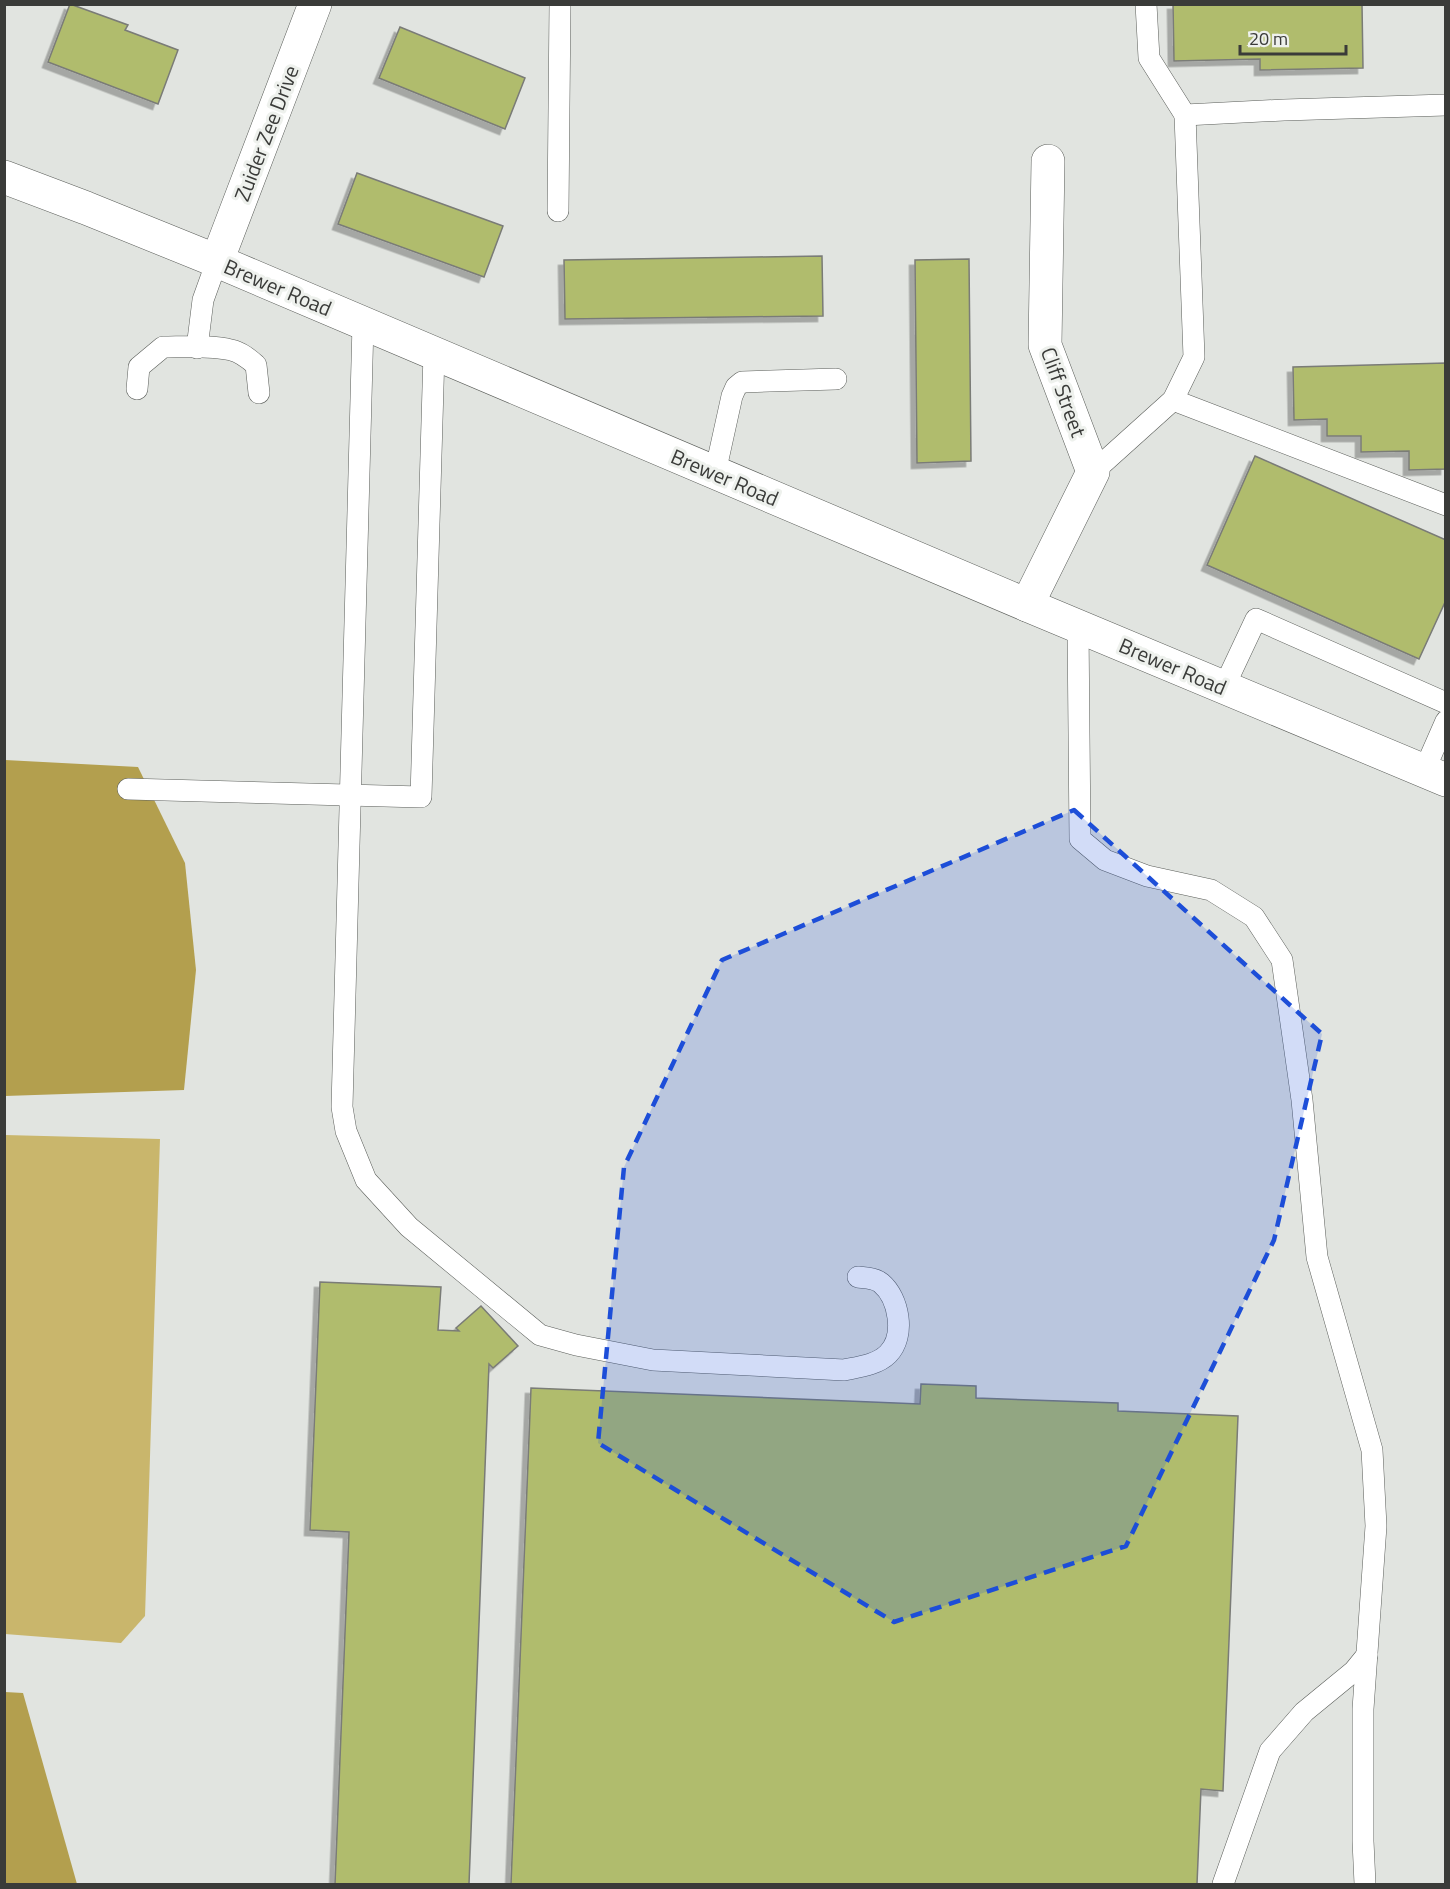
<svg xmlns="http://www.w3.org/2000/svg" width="1450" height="1889" font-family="'Titillium Web',sans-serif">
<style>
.green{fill:#c9b66c}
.forest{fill:#b39f4e}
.building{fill:#b0bc6d;stroke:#7a7b77;stroke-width:1.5;filter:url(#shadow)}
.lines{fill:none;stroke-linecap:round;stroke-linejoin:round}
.lane-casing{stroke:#5b5e5a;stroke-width:22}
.street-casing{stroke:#5b5e5a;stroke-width:34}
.secondary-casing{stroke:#5b5e5a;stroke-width:34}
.lane{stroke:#fff;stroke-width:21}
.street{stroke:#fff;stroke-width:33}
.secondary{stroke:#fff;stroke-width:33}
.marked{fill:#1d4ed8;fill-opacity:0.2;stroke:#1d4ed8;stroke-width:4.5;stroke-dasharray:12 8;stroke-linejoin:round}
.labels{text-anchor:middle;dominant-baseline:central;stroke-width:6;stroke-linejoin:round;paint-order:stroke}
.street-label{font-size:21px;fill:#3a3b39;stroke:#eef1ed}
</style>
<defs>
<filter id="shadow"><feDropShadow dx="-5.5" dy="5.5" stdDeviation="0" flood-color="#0004"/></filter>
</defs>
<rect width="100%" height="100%" fill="#e1e4e0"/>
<polygon class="green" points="5,1135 160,1139 145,1616 121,1643 5,1634"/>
<g class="forest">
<polygon points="5,760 138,767 185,863 196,970 184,1090 5,1096"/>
<polygon points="5,1692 23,1693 77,1884 5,1884"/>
</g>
<g class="building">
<polygon points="70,4 128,25 125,30 178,50 158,104 48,62"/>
<polygon points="1173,4 1362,4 1363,68 1260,70 1260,59 1174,61"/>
<polygon points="400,27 525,78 505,129 379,78"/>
<polygon points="357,173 503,226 484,277 338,224"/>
<polygon points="822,256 823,316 565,319 564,260"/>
<polygon points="969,259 971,461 917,463 915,260"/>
<polygon points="1446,363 1446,469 1409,470 1409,451 1361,452 1361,436 1327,436 1327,419 1294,420 1293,367"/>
<polygon points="1255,456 1446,540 1446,600 1419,659 1207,565"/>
<polygon points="320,1282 441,1287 438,1330 459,1331 456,1328 481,1306 518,1346 493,1368 489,1364 469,1884 335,1884 349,1532 310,1530"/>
<polygon points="921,1384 976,1386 976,1398 1118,1403 1118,1411 1238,1416 1223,1791 1201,1789 1197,1884 511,1884 531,1388 920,1404"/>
</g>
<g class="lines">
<defs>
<g id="lane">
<polyline points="1146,4 1149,58 1185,115 1284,110 1446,105"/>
<polyline points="558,211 560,4"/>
<path d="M363 324 342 1107 346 1131 366 1180 409 1227 540 1335 576 1345 653 1360 844 1370C858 1367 877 1365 888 1354 906 1336 899 1298 881 1283 875 1278 865 1278 858 1277"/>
<polyline points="197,348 203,300 217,261"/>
<path d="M137 389 139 367 163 347C182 347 213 345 231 350 241 352 249 359 256 365L259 393"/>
<polyline points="1173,400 1446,505"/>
<polyline points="1093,472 1173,400 1194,357 1185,115"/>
<polyline points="715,473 732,396 736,387 742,382 836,379"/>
<polyline points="1078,626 1080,839 1105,860 1147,876 1211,890 1254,917 1282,960 1302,1100 1317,1257 1372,1450 1376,1526 1363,1709 1363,1841 1365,1884"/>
<polyline points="1224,687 1256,619 1446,703"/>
<polyline points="1424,771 1446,721"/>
<polyline points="128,789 421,797 434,353"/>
<polyline points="1223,1884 1270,1751 1304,1712 1354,1671 1367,1655"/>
</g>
<g id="street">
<polyline points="217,261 315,4"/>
<polyline points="1027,605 1093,472 1045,345 1048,161"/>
</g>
<polyline id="secondary" points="4,177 86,208 217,261 1027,605 1446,780"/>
</defs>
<use href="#lane" class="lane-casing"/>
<use href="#street" class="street-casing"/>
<use href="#secondary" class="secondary-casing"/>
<use href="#lane" class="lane"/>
<use href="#street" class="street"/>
<use href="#secondary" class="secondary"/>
</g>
<path class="marked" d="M1074 810 1322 1034 1274 1240 1126 1546 894 1622 598 1443 624 1167 722 960Z"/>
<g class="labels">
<g class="street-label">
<text transform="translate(266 133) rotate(-69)">Zuider Zee Drive</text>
<text transform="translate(278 287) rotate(23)">Brewer Road</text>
<text transform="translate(1064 392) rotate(70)">Cliff Street</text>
<text transform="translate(725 477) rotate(23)">Brewer Road</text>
<text transform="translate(1173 666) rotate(23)">Brewer Road</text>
</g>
</g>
<rect width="1450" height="1889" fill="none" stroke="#3a3b39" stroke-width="12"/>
<path d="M1240 45v9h106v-9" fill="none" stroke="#3a3b39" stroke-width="3"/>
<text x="1249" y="45" font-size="18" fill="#3a3b39" stroke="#eef1ed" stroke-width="4.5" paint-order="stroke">20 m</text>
</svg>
